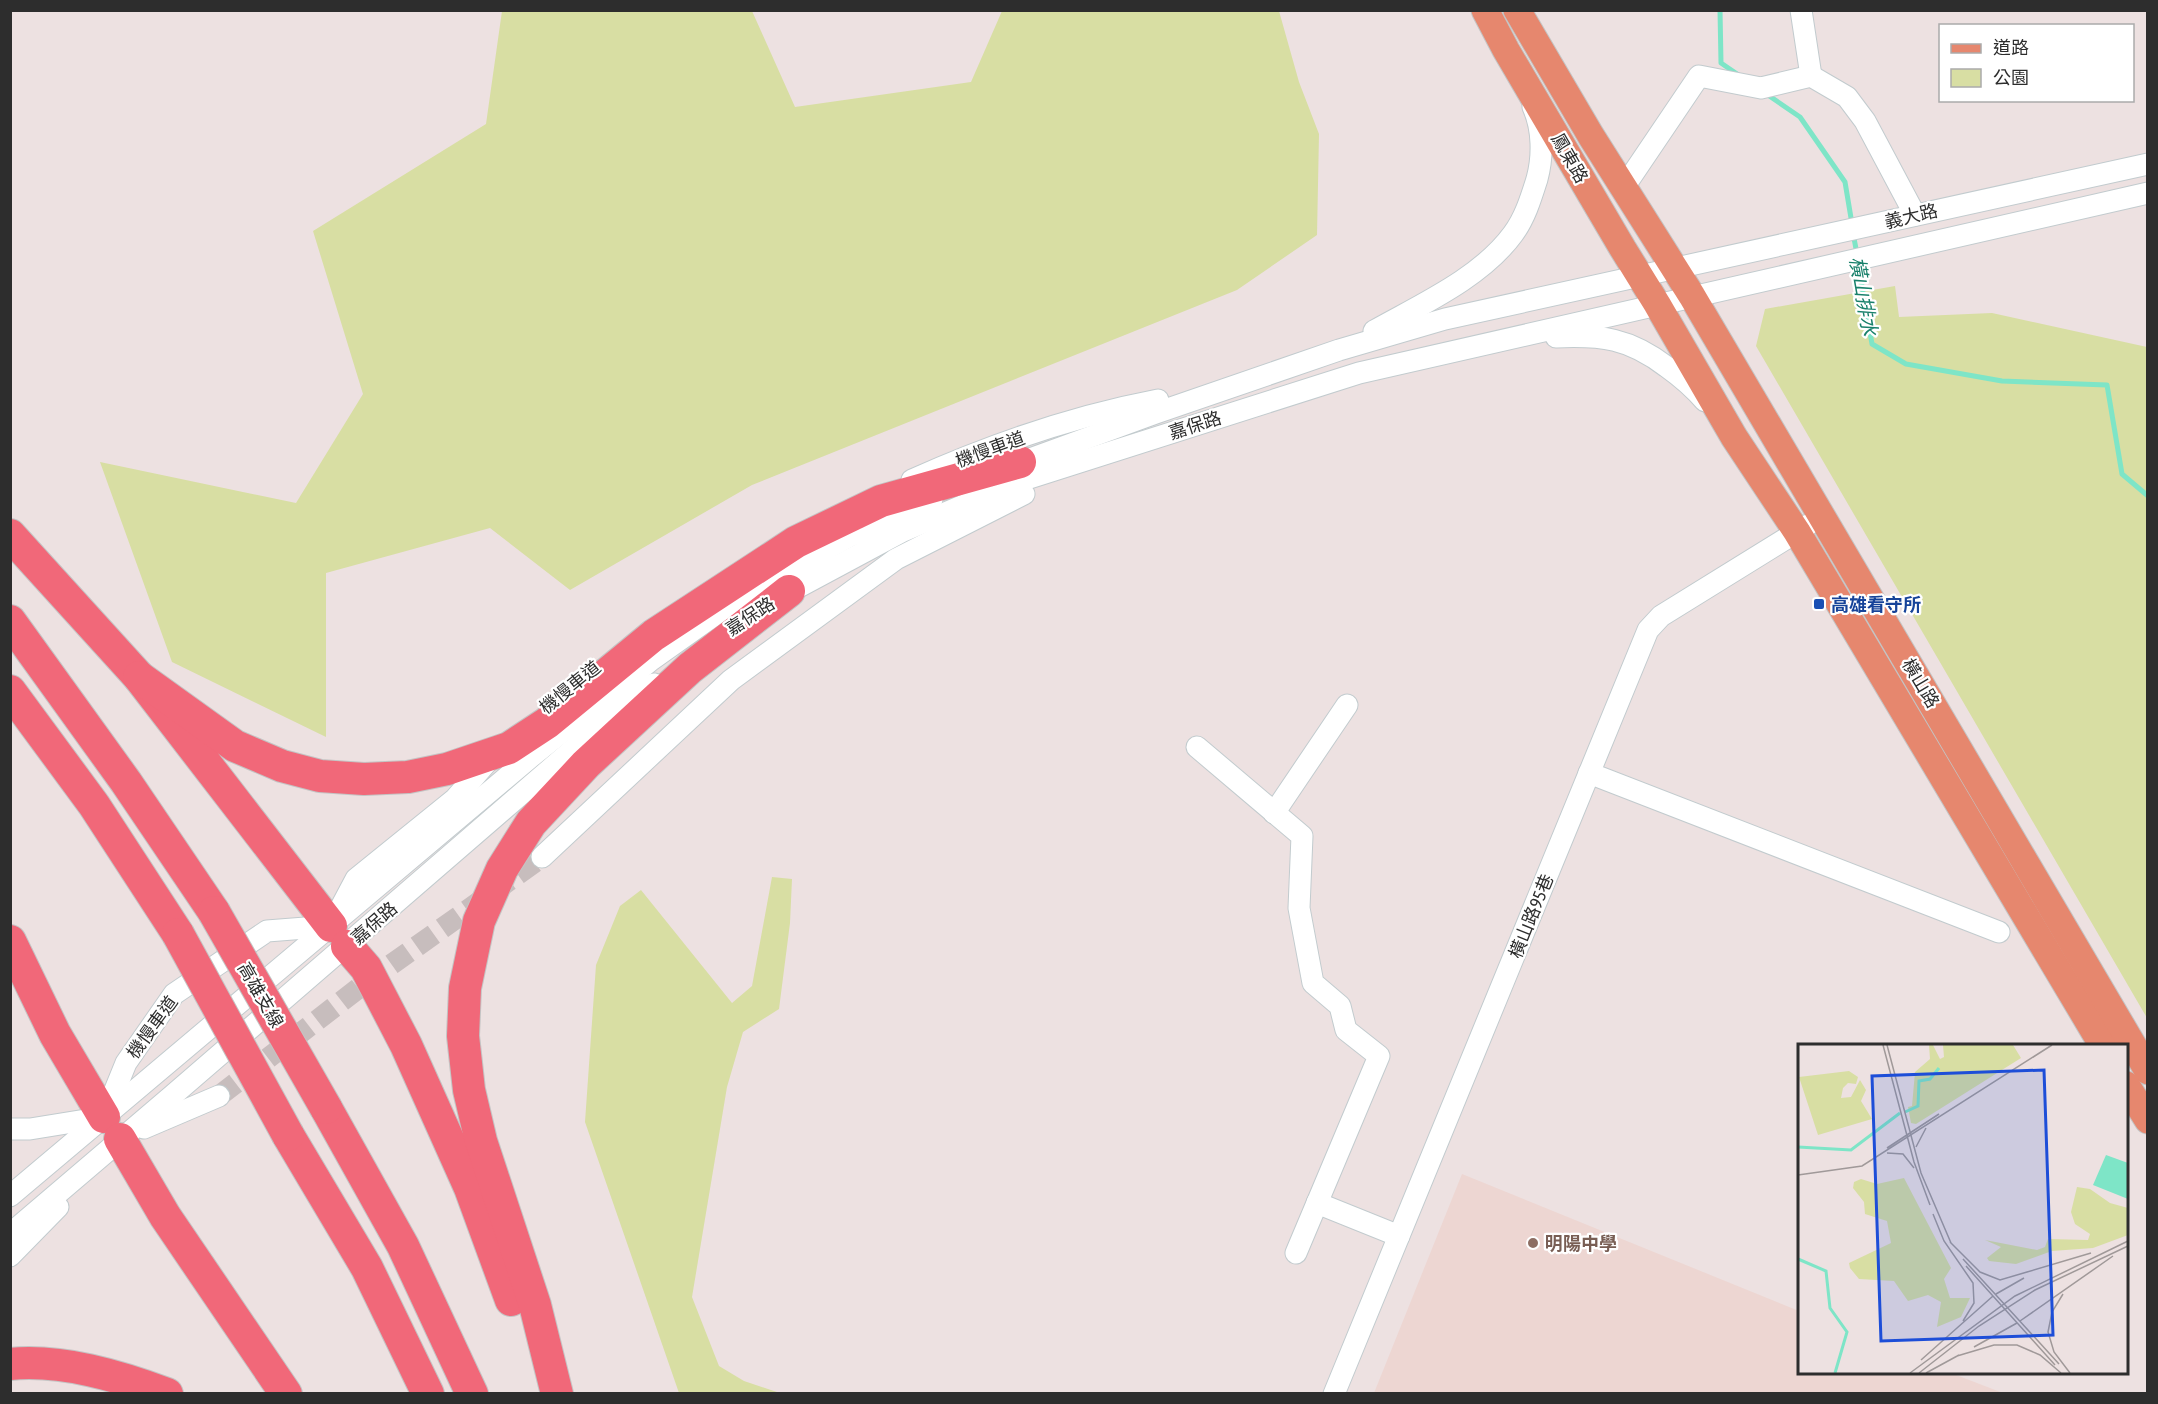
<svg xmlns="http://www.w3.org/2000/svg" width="2158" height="1404" font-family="'Asap Condensed','Noto Sans TC',sans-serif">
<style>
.education{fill:#edd6d2}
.green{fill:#d8dea3}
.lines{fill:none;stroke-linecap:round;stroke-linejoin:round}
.stream{stroke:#7ee5c7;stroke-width:5}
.minor-tunnel{stroke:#c7bdbd;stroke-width:21;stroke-dasharray:21 10;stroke-linecap:butt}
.minor-casing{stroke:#c2cbce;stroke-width:23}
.major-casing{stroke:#c4c4c4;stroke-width:29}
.highway-casing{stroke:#c4c4c4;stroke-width:34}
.minor{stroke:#fff;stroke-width:21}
.major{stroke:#e6876e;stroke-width:27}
.highway{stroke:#f16879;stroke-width:32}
.highway-bridge-casing{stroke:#c4c4c4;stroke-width:34;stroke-linecap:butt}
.highway-bridge{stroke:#f16879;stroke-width:32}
.transit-dot{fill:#1a4fb4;stroke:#fff;stroke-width:2}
.education-dot{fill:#8d6e63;stroke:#fff;stroke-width:2}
.labels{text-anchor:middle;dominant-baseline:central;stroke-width:4.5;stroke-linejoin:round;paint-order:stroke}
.street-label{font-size:18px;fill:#2d2d2d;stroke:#fff}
.transit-label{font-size:18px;font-weight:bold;fill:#164399;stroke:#fff;text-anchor:start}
.education-label{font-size:18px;font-weight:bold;fill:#785e54;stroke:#fff;text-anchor:start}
.water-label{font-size:20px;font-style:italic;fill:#19816b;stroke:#fff}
.inset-river{fill:none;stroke:#7ee5c7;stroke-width:3}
.inset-road{fill:none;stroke:#a09999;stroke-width:1.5}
.view{fill:#1d4ed8;fill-opacity:0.15;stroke:#1d4ed8;stroke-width:3}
.inset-edge{fill:none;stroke:#2d2d2d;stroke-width:3}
</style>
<rect width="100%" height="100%" fill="#ede1e1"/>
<polygon class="education" points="1462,1174 1799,1311 1800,1372 1951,1373 2003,1393 1374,1393"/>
<g class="green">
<polygon points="502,11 752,11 795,107 971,82 1002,11 1279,11 1299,82 1319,134 1317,235 1237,290 752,485 570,590 490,528 326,573 326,737 172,662 100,462 296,503 363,394 313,231 486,124"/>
<polygon points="1895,286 1899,317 1992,313 2147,347 2147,1018 1756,346 1765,309"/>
<polygon points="772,877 792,879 790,923 779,1009 743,1032 727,1087 692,1297 719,1366 744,1381 780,1393 679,1393 585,1122 596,965 620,906 641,890 732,1003 752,986"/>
</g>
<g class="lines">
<g class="stream">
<polyline points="1720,10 1721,63 1740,76"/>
<polyline points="1765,93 1800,117 1845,182 1852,224"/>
<polyline points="1853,233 1857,254"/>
<polyline points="1858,263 1872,344 1906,364 2002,381 2107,385 2122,474 2148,496"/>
</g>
<polyline class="minor-tunnel" points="219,1096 364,984 542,857"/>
<defs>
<g id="minor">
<polyline points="1801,10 1811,76"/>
<polyline points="1624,187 1699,76 1761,88 1811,76 1847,97 1865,121 1915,215"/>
<path d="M1374 331C1420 305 1481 278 1513 234 1525 218 1531 198 1537 179 1543 157 1543 129 1533 107"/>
<path d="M1556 337C1602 335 1629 338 1667 367 1681 377 1693 387 1705 401"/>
<polyline points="1008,467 1156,413 1339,350 1445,319 2148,164"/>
<path d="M912 480C990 445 1074 416 1158 400"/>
<polyline points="778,598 903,531 1023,480 1359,373 2148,193"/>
<polyline points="1197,747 1302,836 1299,908 1313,983 1340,1006 1346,1030 1379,1056 1296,1253"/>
<polyline points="1589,773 1999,932"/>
<polyline points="1274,813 1347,705"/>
<polyline points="542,857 731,680 896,559 1024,494"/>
<polyline points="144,1128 219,1096"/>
<polyline points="10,1129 30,1129 104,1117 126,1063 174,994 267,931 331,926 356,879 455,799 494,754"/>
<polyline points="10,1196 532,756 650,661 740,597 848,537 932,499"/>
<polyline points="1317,1203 1399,1236"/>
<polyline points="10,1234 173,1095 615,713 654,684"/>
<polyline points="10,1256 58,1207"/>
<polyline points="1334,1394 1648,630 1661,616 1808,525"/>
</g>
<g id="major">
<polyline points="1485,10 1506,50 1623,249 1657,304 1734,437 1797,532 2103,1046"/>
<polyline points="1517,10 1591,136 1692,296 2148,1071"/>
<polyline points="2126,1085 2148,1120"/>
</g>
<g id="highway">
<polyline points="10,535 139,677 331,926"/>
<polyline points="10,621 126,782 214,912"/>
<polyline points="139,677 235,746 282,766 320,776 364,779 408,777 447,769 509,748 547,723 654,635 796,542 881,501 1020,462"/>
<polyline points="10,691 94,805 178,934"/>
<polyline points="10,941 55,1034 104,1117"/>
<polyline points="347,946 366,968 406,1045 470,1188 511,1300"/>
<polyline points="326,1108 403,1246 472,1394"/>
<polyline points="288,1135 367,1268 428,1394"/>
<polyline points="120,1139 165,1216 286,1394"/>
<path d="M10 1364C62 1359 119 1376 167 1394"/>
<polyline points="557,1394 535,1305 481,1141 469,1090 463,1036 465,988 479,921 502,869 531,823 586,764 690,668 789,591"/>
</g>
</defs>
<use href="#minor" class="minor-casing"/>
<use href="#major" class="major-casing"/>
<use href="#highway" class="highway-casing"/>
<use href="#minor" class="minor"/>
<use href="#major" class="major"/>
<use href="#highway" class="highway"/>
<defs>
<g id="highway-bridge">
<polyline points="214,912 326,1108"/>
<polyline points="178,934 288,1135"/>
</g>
</defs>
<use href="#highway-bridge" class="highway-bridge-casing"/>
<use href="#highway-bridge" class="highway-bridge"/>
</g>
<rect class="transit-dot" x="1813" y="598" width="12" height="12" rx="3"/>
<circle class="education-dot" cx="1533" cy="1243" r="6"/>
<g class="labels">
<g class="street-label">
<text transform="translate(1570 158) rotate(60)">鳳東路</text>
<text transform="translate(1911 216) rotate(-13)">義大路</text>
<text transform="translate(1195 425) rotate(-18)">嘉保路</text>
<text transform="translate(990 449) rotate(-20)">機慢車道</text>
<text transform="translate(750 616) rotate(-33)">嘉保路</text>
<text transform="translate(1921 683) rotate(59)">橫山路</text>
<text transform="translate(570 687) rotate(-39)">機慢車道</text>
<text transform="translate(1531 916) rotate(-68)">橫山路95巷</text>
<text transform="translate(374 923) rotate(-41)">嘉保路</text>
<text transform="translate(261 995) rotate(60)">高雄支線</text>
<text transform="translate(152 1027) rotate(-54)">機慢車道</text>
</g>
<g class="transit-label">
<text x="1831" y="604">高雄看守所</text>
</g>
<g class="education-label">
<text x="1545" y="1243">明陽中學</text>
</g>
<g class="water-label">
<text transform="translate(1864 296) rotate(80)">橫山排水</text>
</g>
</g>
<g transform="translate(1798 1044)">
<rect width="330" height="330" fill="#ede1e1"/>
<path d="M131 1H135L142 15 146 13 145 1H215L223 14 118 80 113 79 110 63 114 62 117 28 132 15ZM51 27 60 33 58 40 50 39 45 44 43 54 53 53 62 36 68 46 63 57 74 75 20 91 1 33ZM106 134 153 224 146 235 152 254H172L163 273 139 283 143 258 130 251 110 257 96 237 61 235 52 224 51 219 93 199 89 177 67 170 66 158 55 144 56 138 63 135 79 140ZM279 143 292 145 312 159 330 164V191L295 204 254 207 218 220 191 217 189 214 203 203 187 196 239 206 247 203 250 195 290 196 292 190 277 180 273 168Z" fill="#d8dea3"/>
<path d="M308 111 330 119V155L295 141Z" fill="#7ee5c7"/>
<path class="inset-river" d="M107 68 120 62 121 37 132 35 141 24M0 103 53 106 102 69M0 215 28 227 32 264 49 288 37 329"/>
<path class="inset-road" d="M85 1 116 118 132 161M89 1 123 129 153 199M118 103 128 84M89 104 141 70M89 109 105 110 116 124M0 131 64 122 254 1M135 170 146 197 175 239 176 259 165 277M152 198 182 228 202 236 293 209M165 215 261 320M168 222 257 321M198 250 226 234M265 250 254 268 250 288 256 308 272 329M222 277 315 212M176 303 219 279M159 312 196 301H219L242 311 263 329M123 316 195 252M112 329 217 252 330 197M121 329 181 282 237 246 330 202M128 329 161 311"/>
<path class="view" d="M246 26 255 291 83 297 74 32Z"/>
<rect width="330" height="330" class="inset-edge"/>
</g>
<rect width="2158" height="1404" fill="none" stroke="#2d2d2d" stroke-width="24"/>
<rect x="1939" y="24" width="195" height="78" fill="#ffffff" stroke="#ababab" stroke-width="1.5"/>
<rect x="1951" y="44" width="30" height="9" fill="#e6876e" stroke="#ababab" stroke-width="1.5"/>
<text x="1993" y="54" font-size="18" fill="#2d2d2d">道路</text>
<rect x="1951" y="69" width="30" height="18" fill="#d8dea3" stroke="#ababab" stroke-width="1.5"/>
<text x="1993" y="84" font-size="18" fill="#2d2d2d">公園</text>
</svg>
